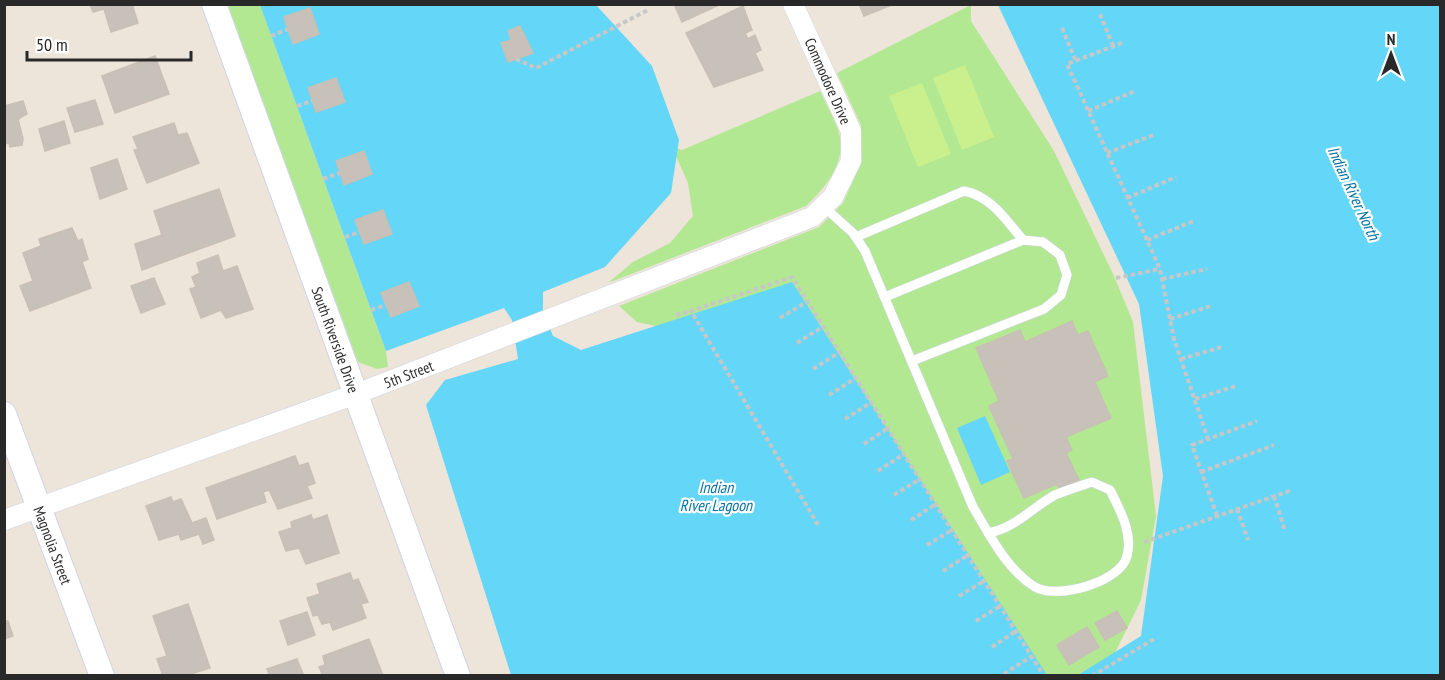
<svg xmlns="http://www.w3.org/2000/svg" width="1445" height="680" font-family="'PT Sans Narrow',sans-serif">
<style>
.green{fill:#b3e892}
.pitch{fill:#caf08d}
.water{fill:#64d6f7}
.building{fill:#c8c1ba;stroke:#c8c0b4;stroke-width:1.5}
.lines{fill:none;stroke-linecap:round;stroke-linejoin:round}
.service-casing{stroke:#cfd4e4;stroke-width:10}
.minor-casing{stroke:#cfd4e4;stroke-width:21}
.tertiary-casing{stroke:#cfd4e4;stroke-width:26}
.path{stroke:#c7c7c7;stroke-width:4;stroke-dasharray:4.5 3;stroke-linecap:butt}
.service{stroke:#fff;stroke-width:9}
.minor{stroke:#fff;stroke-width:20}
.tertiary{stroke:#fff;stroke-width:24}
.labels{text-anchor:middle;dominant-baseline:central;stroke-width:4.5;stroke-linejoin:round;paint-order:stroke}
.street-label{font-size:15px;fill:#292929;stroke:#fff}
.water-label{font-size:16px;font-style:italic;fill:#0373a4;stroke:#fff}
</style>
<rect width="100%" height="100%" fill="#ede4da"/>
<g class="green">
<polygon points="227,5 260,5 386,351 388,367 377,369 358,362"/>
<polygon points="971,5 971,21 1054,151 1114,276 1133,322 1156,516 1141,600 1109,665 1092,675 1026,675 679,331 637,322 619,306 819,227 843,203 862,161 861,125 837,73"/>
<path d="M820 91C826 104 835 119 839 133 847 162 825 188 806 206L608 283 633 262 670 243 693 216 688 183 672 147 682 150Z"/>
</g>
<g class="pitch">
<polygon points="965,65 994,137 962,150 933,78"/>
<polygon points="922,83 951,154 918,167 889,96"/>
</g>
<g class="water">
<polygon points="260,5 596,5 652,66 679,140 671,193 605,267 543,292 543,310 553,336 581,350 792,282 1047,675 511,675 426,405 445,380 518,359 512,320 504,308 386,351"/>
<polygon points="998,5 1440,5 1440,675 1078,675 1141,636 1163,476 1139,304"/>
<polygon points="985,416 1010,472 981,485 957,428"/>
</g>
<g class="building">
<polygon points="90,4 132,4 138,23 111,32 104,9 93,12"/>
<polygon points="674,4 721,4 682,22"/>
<polygon points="859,4 894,4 864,16"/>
<polygon points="743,6 752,30 745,33 748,39 755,35 761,50 755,53 763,70 714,87 686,33"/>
<polygon points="310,8 319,34 293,44 284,17"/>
<polygon points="520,26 533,53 508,62 501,43 511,40 508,31"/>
<polygon points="155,56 169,94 115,113 102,76"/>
<polygon points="336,78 345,102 316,112 308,88"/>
<polygon points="95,100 103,124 75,132 67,108"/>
<polygon points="23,101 27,114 18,119 23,139 22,145 10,147 9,143 4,144 4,106"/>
<polygon points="64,121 70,143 45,151 39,129"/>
<polygon points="174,123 178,135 187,133 199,163 147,183 134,150 138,149 133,137"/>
<polygon points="364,151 372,174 344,185 336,161"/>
<polygon points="117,159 127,189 100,199 91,168"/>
<polygon points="219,189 235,236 142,270 135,244 162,235 154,211"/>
<polygon points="383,210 392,234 364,244 355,220"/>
<polygon points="72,228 78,241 82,239 88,259 82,262 91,288 30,311 20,286 33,281 23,253 41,246 39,239"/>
<polygon points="218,255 223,271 237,266 253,309 226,318 221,310 201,318 190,289 196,287 192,277 200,273 197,263"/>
<polygon points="154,278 165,304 141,313 131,286"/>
<polygon points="409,282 419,306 391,317 381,293"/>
<polygon points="1072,321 1078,335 1088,331 1108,376 1095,382 1111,418 1066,437 1072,450 1066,453 1079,480 1059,489 1057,484 1024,498 1007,461 1013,459 989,406 999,401 976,348 1020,330 1025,342"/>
<polygon points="295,456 299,466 308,463 315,483 307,486 312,498 278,509 269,490 263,492 266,502 217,519 206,488"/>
<polygon points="171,497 173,502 181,499 192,523 206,518 214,540 203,544 199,534 181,540 179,534 159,540 146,506"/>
<polygon points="311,515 313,520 327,515 339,553 306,564 299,548 286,551 279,532 292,528 291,522"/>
<polygon points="350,573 353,581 358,579 368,602 361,604 366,618 333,630 330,622 322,624 318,615 313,616 307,598 320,594 317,584"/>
<polygon points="188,604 210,668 184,676 163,676 157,659 167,656 153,616"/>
<polygon points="1117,611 1127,628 1105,640 1095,623"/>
<polygon points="307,612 315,635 288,645 280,621"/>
<polygon points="4,621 8,621 13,636 4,639"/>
<polygon points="1087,627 1099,647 1069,665 1057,645"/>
<polygon points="369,639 383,676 323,676 319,667 325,665 323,656"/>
<polygon points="297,659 304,676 270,676 267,669"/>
</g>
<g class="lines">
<defs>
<g id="service">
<path d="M823 206 853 233 865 251 973 507C990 535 1006 569 1035 587 1057 600 1121 582 1127 556 1133 533 1120 510 1110 490L1092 482C1080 486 1067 490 1055 495 1033 507 1014 529 988 533"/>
<path d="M856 237 964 191C991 196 1006 220 1023 240"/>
<polyline points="885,297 1023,240 1043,242 1060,255 1067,275 1061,295 1044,309 912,361"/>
</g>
<g id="minor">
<path id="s1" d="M4 520 356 394 812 217 833 197 851 161V131L793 4"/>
</g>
<g id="tertiary">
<path id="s2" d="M214 4 458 676"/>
<path id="s3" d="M4 414 102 676"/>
</g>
</defs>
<use href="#service" class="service-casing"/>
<use href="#minor" class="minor-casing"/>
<use href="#tertiary" class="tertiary-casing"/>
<g class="path">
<polyline points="1100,14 1113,46"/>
<polyline points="1062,28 1076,61"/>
<polyline points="271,36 288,29"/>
<polyline points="1122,43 1067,64 1160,269 1174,339 1208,439"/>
<polyline points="516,59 536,68 648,10"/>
<polyline points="297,106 312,101"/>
<polyline points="1088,111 1135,91"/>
<polyline points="1107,153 1156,134"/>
<polyline points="323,179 340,173"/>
<polyline points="1127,198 1176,177"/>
<polyline points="345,237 360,232"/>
<polyline points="1147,240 1194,221"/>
<polyline points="1116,278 1160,269"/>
<polyline points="1162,279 1207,269"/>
<polyline points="371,310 386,305"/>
<polyline points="676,315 691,311"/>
<polyline points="780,318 808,301"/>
<polyline points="1170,319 1211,306"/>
<polyline points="797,343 824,326"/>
<polyline points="1181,359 1222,347"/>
<polyline points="813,369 840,352"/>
<polyline points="829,395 856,378"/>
<polyline points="1195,399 1236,386"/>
<polyline points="845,419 872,402"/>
<polyline points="864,444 888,428"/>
<polyline points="878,471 904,454"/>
<polyline points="1201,472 1274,445"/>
<polyline points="894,495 920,479"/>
<polyline points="1274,496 1285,531"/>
<polyline points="1237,509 1248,540"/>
<polyline points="1217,516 1192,445 1257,421"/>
<polyline points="911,520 936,504"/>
<polyline points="818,525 691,311 792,277 1044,676"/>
<polyline points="1144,542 1292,490"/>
<polyline points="927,545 952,530"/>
<polyline points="943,571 968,555"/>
<polyline points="959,596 984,581"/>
<polyline points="976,621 1000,606"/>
<polyline points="992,647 1016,631"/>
<polyline points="1004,674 1032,656"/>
<polyline points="1092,676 1154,639"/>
</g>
<use href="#service" class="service"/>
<use href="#minor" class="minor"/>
<use href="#tertiary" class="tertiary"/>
</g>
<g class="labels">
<g class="street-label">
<text transform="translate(828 81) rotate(66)">Commodore Drive</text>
<text stroke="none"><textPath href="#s2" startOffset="357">South Riverside Drive</textPath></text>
<text stroke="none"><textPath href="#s1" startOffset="430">5th Street</textPath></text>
<text stroke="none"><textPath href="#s3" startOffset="140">Magnolia Street</textPath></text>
</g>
<g class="water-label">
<text transform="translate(1354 193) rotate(65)">Indian River North</text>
<text x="716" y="487">Indian<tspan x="716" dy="18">River Lagoon</tspan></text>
</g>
</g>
<rect width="1445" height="680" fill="none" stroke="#292929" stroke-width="12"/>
<g transform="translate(1391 54)" stroke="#ffffff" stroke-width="4.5" paint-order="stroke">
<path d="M0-4.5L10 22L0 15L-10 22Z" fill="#292929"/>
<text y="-9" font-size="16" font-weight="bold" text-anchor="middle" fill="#292929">N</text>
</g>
<path d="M27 51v9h164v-9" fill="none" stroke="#292929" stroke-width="3"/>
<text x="36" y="51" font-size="18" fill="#292929" stroke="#ffffff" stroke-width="4.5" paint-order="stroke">50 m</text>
</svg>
